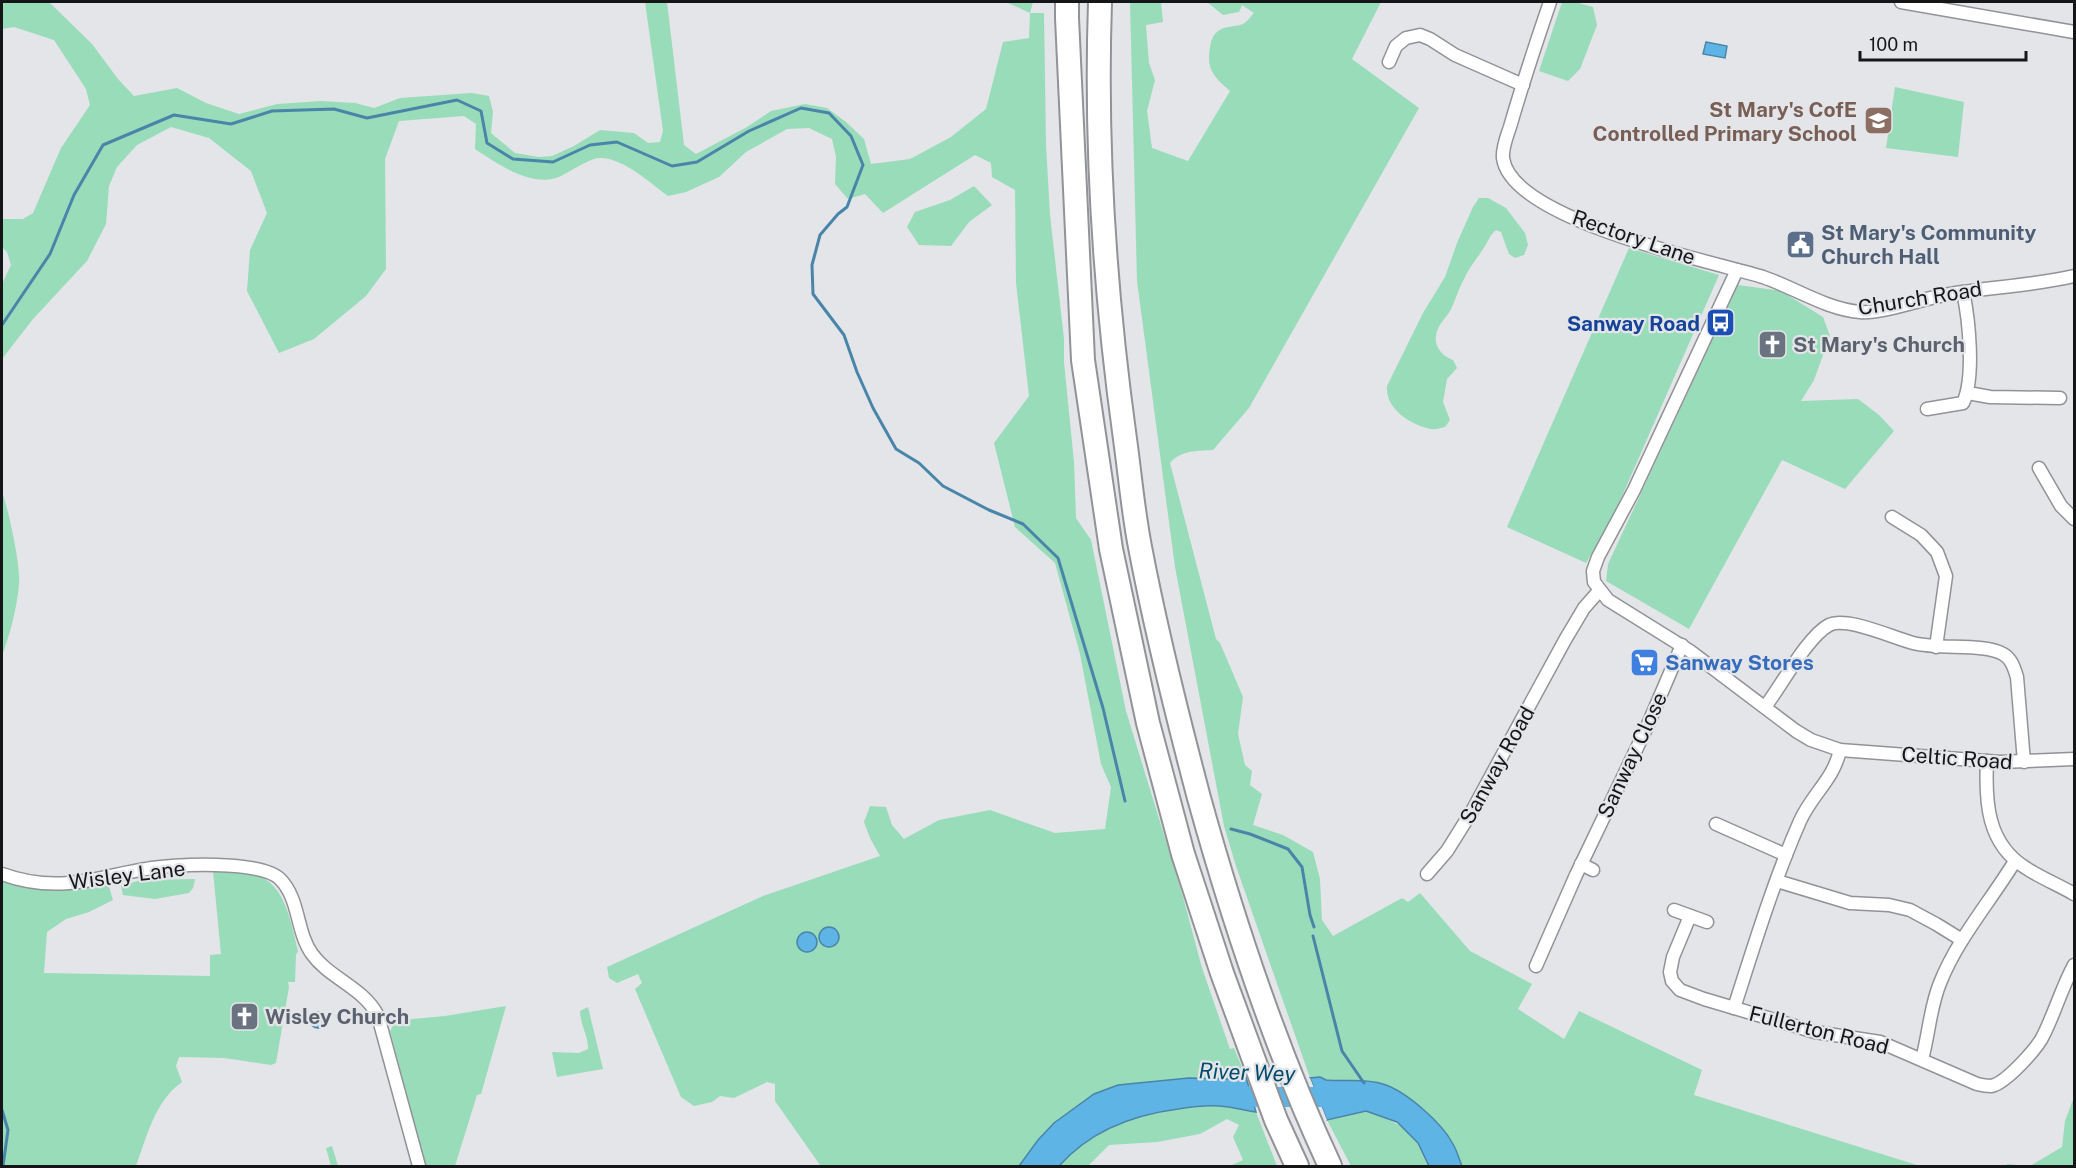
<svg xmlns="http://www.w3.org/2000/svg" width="2076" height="1168" font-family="'Public Sans',sans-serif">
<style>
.green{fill:#99dcba}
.water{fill:#5fb4e6;stroke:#4985a8;stroke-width:1.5}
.pier{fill:#e3e5e9}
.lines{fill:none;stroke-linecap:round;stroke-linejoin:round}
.stream{stroke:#4985a8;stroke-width:3}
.river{stroke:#5fb4e6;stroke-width:20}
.minor-casing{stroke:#919397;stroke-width:15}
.motorway-casing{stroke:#919397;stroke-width:26}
.minor{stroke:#fff;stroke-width:12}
.motorway{stroke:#fff;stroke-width:22}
.labels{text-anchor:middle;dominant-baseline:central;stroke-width:4.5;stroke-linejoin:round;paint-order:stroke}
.education-label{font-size:21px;font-weight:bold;fill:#785e54;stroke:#e3e5e9;text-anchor:end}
.service-label{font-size:21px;font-weight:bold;fill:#4e5e75;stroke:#e3e5e9;text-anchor:start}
.street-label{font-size:21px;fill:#151617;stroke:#e3e5e9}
.transit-label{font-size:21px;font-weight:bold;fill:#164399;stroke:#e3e5e9;text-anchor:end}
.worship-label{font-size:21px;font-weight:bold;fill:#5b616d;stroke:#e3e5e9;text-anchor:start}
.shop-label{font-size:21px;font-weight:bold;fill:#366cbe;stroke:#e3e5e9;text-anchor:start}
.water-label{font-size:22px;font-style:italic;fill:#014b6c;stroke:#e3e5e9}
</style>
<rect width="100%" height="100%" fill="#e3e5e9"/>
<g class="green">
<path d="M2 2H49L92 44 118 79 134 96 177 88 206 103 239 114 277 104 321 101 355 103 374 108 400 98 471 93 489 96 493 112 491 133 515 153 539 157 552 156 574 146 600 130 634 133 648 143 660 142 663 131 645 2H667L684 145 696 154 747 127 771 111 805 104 827 108 846 122 864 139 871 164 910 159 951 137 986 109 1003 42 1029 38 1030 13 1006 2H1033L1030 13H1044L1046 145 1050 215 1064 339V362L1074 462 1076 518 1091 540 1126 711 1183 897 1202 968 1230 1049 1234 1048 1246 1077 1229 1079 1189 1078 1118 1085 1094 1094 1054 1123 1038 1140 1019 1166H818L820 1165 775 1101V1084L767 1082 734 1098 720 1096 712 1102 694 1106 681 1097 635 989 642 983 638 974 617 983 609 978 607 967 763 896 880 856 870 838 864 822 870 806 886 807 892 825 904 839 939 820 990 810 1055 833 1105 829 1111 787 1101 764 1080 654 1055 563 1015 527 994 443 1029 396 1016 283 1015 190 992 177 991 163 975 155 883 213 865 194 848 199 835 184 836 157 832 139 809 128 787 129 746 152 719 177 686 192 668 196C650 183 623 157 599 158 589 159 571 171 561 176 533 189 498 164 475 149L476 124 464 116 399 121 385 159 386 269 366 296 314 339 279 353 247 291 250 250 267 213 251 171 209 138 171 127 137 145 117 167 109 186 106 224 87 261 33 319 2 359V284L11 265 7 252 2 247V219H23L33 213 61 148 90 105 86 89 54 40 14 27 2 29Z"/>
<path d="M1130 2H1161L1163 22 1146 25 1149 63 1155 80 1147 111 1152 148 1188 161 1230 91C1214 77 1206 70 1210 48 1211 41 1212 36 1218 31 1225 26 1232 27 1240 25 1246 24 1250 17 1254 13L1242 5 1239 12 1223 15 1207 2H1381L1352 59 1419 108 1249 408 1213 450C1196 451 1181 450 1170 463L1216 639 1220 643 1243 697 1238 734 1245 765 1252 771 1250 785 1262 794 1253 825 1283 835 1313 852 1320 879 1322 920 1333 936 1402 898 1408 902 1420 893 1470 951 1532 984 1518 1009 1564 1039 1579 1011 1702 1070 1694 1095 1920 1166H1462L1453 1145 1394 1088 1381 1083 1326 1080 1320 1077 1310 1078 1236 866 1224 826 1175 567 1137 281Z"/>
<polygon points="1562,2 1575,2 1593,7 1597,25 1580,69 1568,81 1539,71"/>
<polygon points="1895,87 1964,102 1958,157 1886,148"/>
<polygon points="974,186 992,205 969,222 951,246 919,245 907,227 915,212 950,200"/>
<path d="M1479 198H1488L1506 208 1525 233 1528 245 1524 255 1515 258 1509 254 1501 232 1496 230C1489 236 1488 242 1483 249 1476 260 1468 269 1463 281 1458 290 1455 302 1450 311 1445 319 1437 326 1436 336 1434 347 1443 357 1453 360L1457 368 1447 379 1443 402 1450 420 1445 427C1440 428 1435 430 1431 429 1411 425 1385 409 1387 386L1423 313 1445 277 1457 243 1473 207Z"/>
<polygon points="1629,248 1719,275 1612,519 1586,563 1507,527"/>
<polygon points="1738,285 1781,291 1823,317 1830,336 1814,380 1801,401 1858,399 1879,415 1894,431 1845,489 1782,460 1689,629 1606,581 1608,564"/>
<path d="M2 492C8 507 21 567 19 584 17 608 10 634 2 656Z"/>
<path d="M213 871C227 871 242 871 256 875 286 884 291 924 298 951L296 955 295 982H288L289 987 276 1063 271 1065 224 1058 179 1057 176 1066 182 1082C155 1101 147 1136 136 1166H2V879L75 888 108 883 113 900 89 912 66 919 47 932 44 973 210 976V955L221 954Z"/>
<polygon points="195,879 193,888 189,893 155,899 123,895 121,886 141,880"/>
<polygon points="506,1006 481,1094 477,1095 455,1166 425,1166 390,1031 394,1024 402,1020 445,1016"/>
<path d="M588 1007 603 1069 557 1077 552 1052 579 1053 588 1049C588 1034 581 1028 580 1011Z"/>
<polygon points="2074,1097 2074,1166 2007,1166 2007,1164 2030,1166 2062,1147 2065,1121"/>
<path d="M1218 1106 1256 1112 1277 1166H1230L1243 1160 1233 1137 1239 1125 1227 1119 1200 1134 1157 1142 1109 1145 1088 1166H1059C1100 1120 1158 1108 1218 1106Z"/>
<path d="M1366 1111C1400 1123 1415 1130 1429 1166H1351L1327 1120Z"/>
<polygon points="332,1146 338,1166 331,1166 326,1148"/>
</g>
<g class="water">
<polygon points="1706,42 1727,46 1725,58 1703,54"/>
<circle cx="829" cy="937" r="10"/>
<circle cx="807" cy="942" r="10"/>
<circle cx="318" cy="1020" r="8"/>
<path d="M1246 1077 1256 1112C1244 1110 1232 1107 1219 1106 1206 1105 1191 1107 1178 1109 1132 1115 1090 1131 1059 1166H1019L1038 1140 1054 1123 1094 1094 1118 1085 1189 1078 1229 1079Z"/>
<path d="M1320 1077 1326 1080C1345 1082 1365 1078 1383 1084 1406 1091 1442 1123 1453 1144 1457 1151 1459 1159 1462 1166H1429L1418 1143 1397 1122 1366 1111 1327 1120 1310 1078Z"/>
</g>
<polygon class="pier" points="1307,1078 1310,1078 1327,1120 1323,1120"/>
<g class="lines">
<g class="stream">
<polyline points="2,325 50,254 74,195 103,145 174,115 231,124 272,111 334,109 367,118 457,100 481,111 487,143 513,159 553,162 590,145 617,142 672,166 697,162 749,131 801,108 829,113 851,136 863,165 847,207 838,214 820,235 812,265 813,294 844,335 857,372 873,408 896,449 919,463 943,486 989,510 1023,524 1058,558 1103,708 1125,801"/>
<polyline points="1231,829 1250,834 1288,849 1302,867 1310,915 1314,927"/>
<polyline points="1313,936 1342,1051 1364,1083"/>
<polyline points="2,1110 8,1130 3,1166"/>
</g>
<polyline class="river" points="1228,1095 1260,1097 1342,1097"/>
<defs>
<g id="minor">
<path d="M1550 2C1536 43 1522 85 1510 127 1507 136 1502 148 1503 158 1511 220 1710 261 1763 277 1795 288 1826 309 1860 312 1881 314 1922 299 1944 295 1987 287 2032 286 2074 276"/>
<polyline points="1901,2 2074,32"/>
<polyline points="1389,62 1396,46 1406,38 1420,35 1430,39 1455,55 1523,85"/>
<polyline points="1737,270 1634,490 1598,557 1593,571 1594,582 1608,600 1690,651 1796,731 1811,740 1840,750 2000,762 2074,759"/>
<polyline points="1968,393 1990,397 2060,398"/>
<path d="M1927 409 1963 403C1975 378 1969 319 1963 292"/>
<polyline points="2039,468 2061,506 2074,519"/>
<polyline points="1892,517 1921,535 1937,552 1946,576 1936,647"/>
<path d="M1765 707C1781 686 1808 636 1829 625 1847 616 1893 638 1913 643 1939 650 1984 643 2003 654 2012 659 2014 668 2017 677L2024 762"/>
<path d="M1987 761C1985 802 1987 844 2026 868 2041 878 2059 885 2074 894"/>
<polyline points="1716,824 1786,855"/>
<polyline points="1581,864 1593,870"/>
<path d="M2 874C24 882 46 885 69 883 95 881 120 873 146 869 172 864 261 860 280 879 300 899 296 932 312 954 330 979 363 987 378 1016L419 1166"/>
<polyline points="1427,874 1447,851 1472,811 1565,640 1584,608 1599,591"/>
<polyline points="1777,881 1850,903 1889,905 1910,910 1936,924 1962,940"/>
<polyline points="1674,910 1707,922"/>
<path d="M1690 916 1673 957 1670 972 1672 981 1680 990 1704 999 1815 1032 1880 1042 1977 1084C1981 1085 1986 1086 1991 1086 2005 1084 2038 1048 2044 1034 2055 1012 2062 987 2074 965"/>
<polyline points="1536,966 1576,875 1646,729 1682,645"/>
<path d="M1734 1008C1754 946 1774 880 1800 821 1812 794 1834 779 1840 750"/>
<path d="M1922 1059C1929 1034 1930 1007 1940 983 1958 938 1990 902 2015 861"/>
</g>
<g id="motorway">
<polyline points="1067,2 1067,18 1083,360 1111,549 1148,723 1183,854 1222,973 1276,1120 1297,1166"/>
<path d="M1100 2C1095 148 1105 295 1125 439 1130 475 1133 511 1140 547 1156 631 1177 715 1199 798 1234 924 1275 1048 1330 1166"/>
</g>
</defs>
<use href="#minor" class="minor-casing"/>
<use href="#motorway" class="motorway-casing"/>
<use href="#minor" class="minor"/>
<use href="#motorway" class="motorway"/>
</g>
<defs>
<symbol id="school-square" viewBox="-11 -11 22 22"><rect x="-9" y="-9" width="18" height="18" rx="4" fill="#8d6e63" stroke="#e3e5e9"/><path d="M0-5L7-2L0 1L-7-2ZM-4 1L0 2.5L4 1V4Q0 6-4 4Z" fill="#fff"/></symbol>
<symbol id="civic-square" viewBox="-11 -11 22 22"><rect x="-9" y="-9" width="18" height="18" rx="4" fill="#5c6f8a" stroke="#e3e5e9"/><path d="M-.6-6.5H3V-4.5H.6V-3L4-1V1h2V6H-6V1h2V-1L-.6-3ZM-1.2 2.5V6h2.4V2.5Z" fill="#fff"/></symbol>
<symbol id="bus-square" viewBox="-11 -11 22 22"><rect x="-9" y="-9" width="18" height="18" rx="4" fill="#1a4fb4" stroke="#e3e5e9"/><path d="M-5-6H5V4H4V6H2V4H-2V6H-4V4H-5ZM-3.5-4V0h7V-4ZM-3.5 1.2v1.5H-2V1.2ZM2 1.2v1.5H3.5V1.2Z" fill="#fff"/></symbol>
<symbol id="church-square" viewBox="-11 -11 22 22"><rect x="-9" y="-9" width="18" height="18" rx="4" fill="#6b7280" stroke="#e3e5e9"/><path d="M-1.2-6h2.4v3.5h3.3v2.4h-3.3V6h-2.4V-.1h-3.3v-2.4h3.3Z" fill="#fff"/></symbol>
<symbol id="supermarket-square" viewBox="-11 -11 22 22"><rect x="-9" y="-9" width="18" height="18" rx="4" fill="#3f7fe0" stroke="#e3e5e9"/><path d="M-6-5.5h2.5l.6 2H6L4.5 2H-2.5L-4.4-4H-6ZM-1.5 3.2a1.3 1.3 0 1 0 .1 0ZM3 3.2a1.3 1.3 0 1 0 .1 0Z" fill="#fff"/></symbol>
</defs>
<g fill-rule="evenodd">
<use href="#school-square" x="1862" y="104" width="33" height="33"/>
<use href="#civic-square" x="1784" y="228" width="33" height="33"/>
<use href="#bus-square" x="1704" y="306" width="33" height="33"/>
<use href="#church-square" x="1756" y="328" width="33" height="33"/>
<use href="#supermarket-square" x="1628" y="646" width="33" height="33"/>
<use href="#church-square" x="228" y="1000" width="33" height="33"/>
</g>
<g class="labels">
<g class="education-label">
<text x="1857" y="109">St Mary's CofE<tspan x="1857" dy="24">Controlled Primary School</tspan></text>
</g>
<g class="service-label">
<text x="1821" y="232">St Mary's Community<tspan x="1821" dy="24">Church Hall</tspan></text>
</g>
<g class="street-label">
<text transform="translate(1634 237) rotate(19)">Rectory Lane</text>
<text transform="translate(1920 298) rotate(-9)">Church Road</text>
<text transform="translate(1632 755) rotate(-65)">Sanway Close</text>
<text transform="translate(1957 758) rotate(4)">Celtic Road</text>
<text transform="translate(1497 765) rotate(-61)">Sanway Road</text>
<text transform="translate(127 875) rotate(-7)">Wisley Lane</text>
<text transform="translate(1819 1030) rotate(14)">Fullerton Road</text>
</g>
<g class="transit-label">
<text x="1700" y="323">Sanway Road</text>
</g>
<g class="worship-label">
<text x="1793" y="344">St Mary's Church</text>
<text x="265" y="1016">Wisley Church</text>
</g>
<g class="shop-label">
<text x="1665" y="662">Sanway Stores</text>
</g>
<g class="water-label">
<text transform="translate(1247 1072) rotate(2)">River Wey</text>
</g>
</g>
<rect width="2076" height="1168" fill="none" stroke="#151617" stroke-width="6"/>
<path d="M1860 51v9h166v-9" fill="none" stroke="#151617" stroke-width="3"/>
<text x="1869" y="51" font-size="18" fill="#151617" stroke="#e3e5e9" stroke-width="4.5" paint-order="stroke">100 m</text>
</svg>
